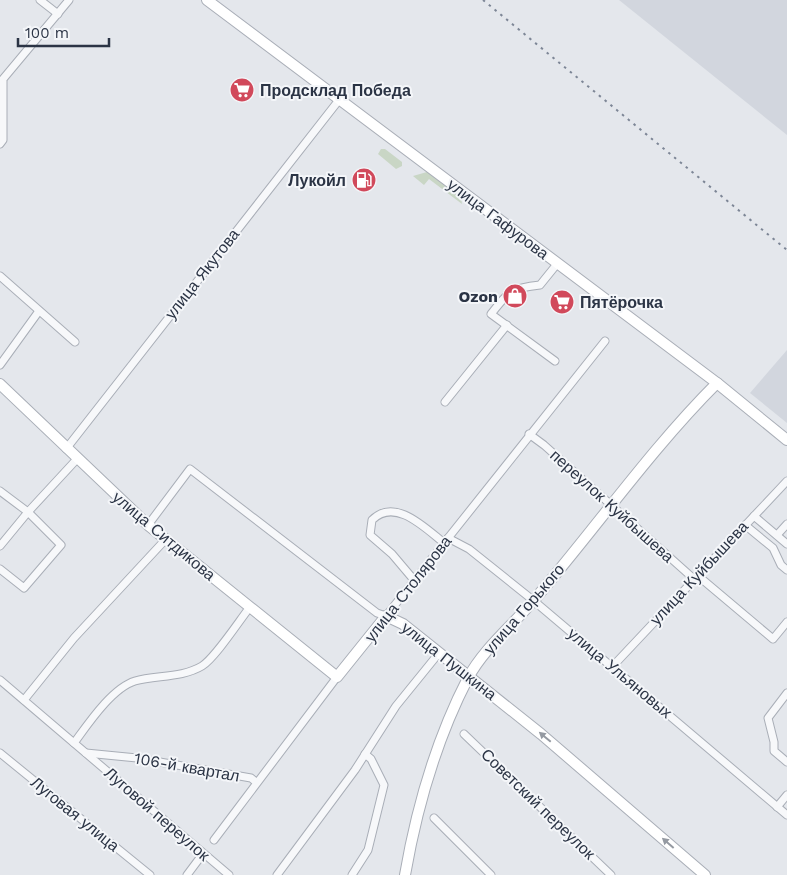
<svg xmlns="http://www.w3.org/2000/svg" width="787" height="875" font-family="'Work Sans',sans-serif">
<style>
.built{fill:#d2d6de}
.green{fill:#c9d6c5}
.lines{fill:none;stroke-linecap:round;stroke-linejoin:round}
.street-casing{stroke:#a9aeb7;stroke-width:9}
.secondary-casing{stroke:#a9aeb7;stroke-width:12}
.street{stroke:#f7f8fa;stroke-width:7}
.secondary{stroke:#fff;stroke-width:10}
.rail{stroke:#7d8696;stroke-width:2;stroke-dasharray:2.5 5;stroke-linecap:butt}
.oneway{fill:#959aa2}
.labels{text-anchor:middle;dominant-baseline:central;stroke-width:4;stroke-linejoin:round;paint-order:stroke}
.poi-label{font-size:16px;font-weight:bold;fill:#2b3445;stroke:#f4f6f9;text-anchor:start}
.street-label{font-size:16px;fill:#2b3445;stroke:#f4f6f9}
</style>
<rect width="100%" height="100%" fill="#e4e7ec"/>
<g class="built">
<polygon points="619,0 787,0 787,135"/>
<polygon points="787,350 787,423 750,393"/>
</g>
<g class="green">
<polygon points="381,149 385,149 402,162 402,166 396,169 378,154"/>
<polygon points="427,172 461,198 462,204 429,179 424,185 413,176"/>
</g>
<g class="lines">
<defs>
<g id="street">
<polyline points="40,0 58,14"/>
<polyline points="0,144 3,140 3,79 69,0"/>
<polyline points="0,276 75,342"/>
<path d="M555 361 491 314C509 291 511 288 540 285L557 264"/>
<polyline points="0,365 39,311"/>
<polyline points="445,402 507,325"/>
<polyline points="529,434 544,445 694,579"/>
<polyline points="66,449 339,100"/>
<polyline points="0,491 28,512 61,545 24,588 0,569"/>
<polyline points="754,516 787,544"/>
<polyline points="148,525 190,469 377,613 386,616 605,341"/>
<polyline points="745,525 773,548 781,565 787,570"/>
<polyline points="777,535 787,524"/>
<polyline points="448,538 469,549 534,601 787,815"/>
<polyline points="0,546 28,512 77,459"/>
<polyline points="697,575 773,639 787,622"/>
<path d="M414 580 392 554 370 535 372 520C395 497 425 528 444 543"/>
<polyline points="612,667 787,481"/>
<polyline points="0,680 229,875"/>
<polyline points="787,693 768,718 774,742 774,751 787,762"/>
<polyline points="24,700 74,638 166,539"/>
<polyline points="464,734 611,875"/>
<path d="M74 743C88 724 112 688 135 681 156 675 182 678 202 666 215 658 239 621 250 607"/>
<polyline points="0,753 150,875"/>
<polyline points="86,753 137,758 251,778 256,782"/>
<polyline points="777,807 787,795"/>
<polyline points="434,818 491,875"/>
<polyline points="214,840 337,677"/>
<polyline points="187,875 202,855"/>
<polyline points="277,875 355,770 396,706 439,653"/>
<polyline points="352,875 368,850 384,785 371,759 365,754"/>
</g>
<g id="secondary">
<polyline points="207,0 717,383 787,440"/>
<polyline points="0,384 148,525 337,677 386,616 403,624 541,734 705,875"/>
<path d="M405 875C417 806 436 740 468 678 484 648 513 625 534 600 596 528 650 450 717 383"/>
</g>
</defs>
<use href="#street" class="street-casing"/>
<use href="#secondary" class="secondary-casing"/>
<use href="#street" class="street"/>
<use href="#secondary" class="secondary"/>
<polyline class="rail" points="483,0 787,250"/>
</g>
<defs><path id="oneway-solid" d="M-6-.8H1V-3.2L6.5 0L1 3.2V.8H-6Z" transform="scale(1.25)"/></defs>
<g class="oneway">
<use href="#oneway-solid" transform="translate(545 737) rotate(-140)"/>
<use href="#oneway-solid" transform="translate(668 843) rotate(-139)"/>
</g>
<defs>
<symbol id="supermarket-disc" viewBox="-11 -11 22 22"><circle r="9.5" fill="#d1495b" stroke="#f4f6f9"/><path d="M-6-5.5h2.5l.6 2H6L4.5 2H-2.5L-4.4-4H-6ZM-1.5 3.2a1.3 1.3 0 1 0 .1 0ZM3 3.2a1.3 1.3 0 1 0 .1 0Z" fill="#fff"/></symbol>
<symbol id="fuel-disc" viewBox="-11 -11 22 22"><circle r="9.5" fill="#d1495b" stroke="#f4f6f9"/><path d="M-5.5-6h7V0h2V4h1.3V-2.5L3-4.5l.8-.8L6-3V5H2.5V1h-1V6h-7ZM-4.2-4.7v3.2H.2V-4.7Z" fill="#fff"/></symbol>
<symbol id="shop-disc" viewBox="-11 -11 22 22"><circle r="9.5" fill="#d1495b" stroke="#f4f6f9"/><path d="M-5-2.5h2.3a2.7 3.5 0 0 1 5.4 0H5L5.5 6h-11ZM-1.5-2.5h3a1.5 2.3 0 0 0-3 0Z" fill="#fff"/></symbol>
</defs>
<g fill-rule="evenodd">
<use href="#supermarket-disc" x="228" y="76" width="28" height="28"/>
<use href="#fuel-disc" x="350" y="166" width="28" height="28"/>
<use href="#shop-disc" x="501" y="282" width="28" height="28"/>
<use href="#supermarket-disc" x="548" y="288" width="28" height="28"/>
</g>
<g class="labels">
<g class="poi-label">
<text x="260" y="90">Продсклад Победа</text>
<text x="346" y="180" text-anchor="end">Лукойл</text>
<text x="498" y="296" text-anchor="end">Ozon</text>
<text x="580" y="302">Пятёрочка</text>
</g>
<g class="street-label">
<text transform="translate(498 219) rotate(37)">улица Гафурова</text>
<text transform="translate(202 274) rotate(-52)">улица Якутова</text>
<text transform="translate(612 506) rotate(42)">переулок Куйбышева</text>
<text transform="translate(164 536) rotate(40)">улица Ситдикова</text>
<text transform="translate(699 573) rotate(-47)">улица Куйбышева</text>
<text transform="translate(408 589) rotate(-52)">улица Столярова</text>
<text transform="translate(524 609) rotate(-49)">улица Горького</text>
<text transform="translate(449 661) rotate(38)">улица Пушкина</text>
<text transform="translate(620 673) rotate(40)">улица Ульяновых</text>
<text transform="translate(187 767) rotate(10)">106-й квартал</text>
<text transform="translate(538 804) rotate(44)">Советский переулок</text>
<text transform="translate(75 814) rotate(39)">Луговая улица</text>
<text transform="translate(157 814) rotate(41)">Луговой переулок</text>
</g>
</g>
<path d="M18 38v8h91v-8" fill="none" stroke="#2b3445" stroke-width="2.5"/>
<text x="25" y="38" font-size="15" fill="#2b3445" stroke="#f4f6f9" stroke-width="4" paint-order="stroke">100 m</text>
</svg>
